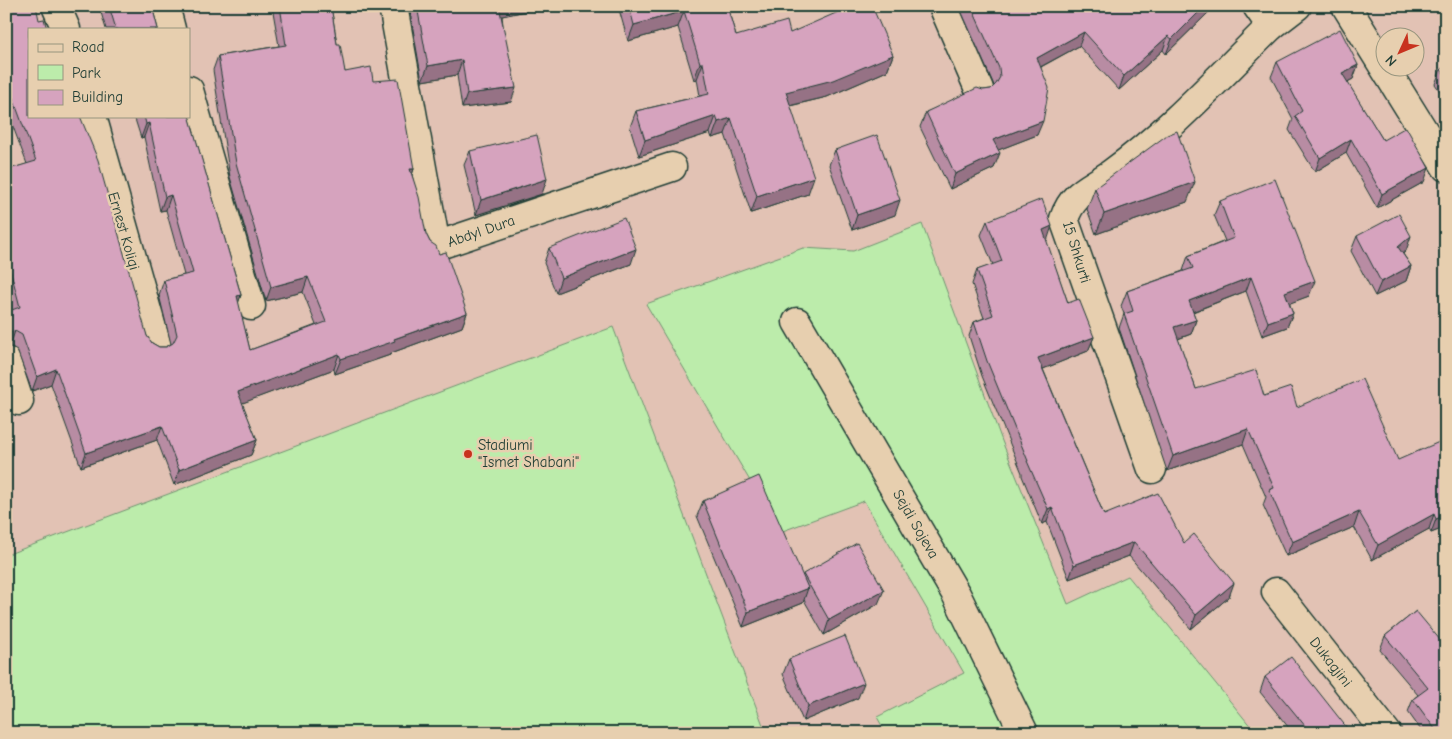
<svg xmlns="http://www.w3.org/2000/svg" width="1452" height="739" font-family="'Comic Neue',sans-serif">
<style>
.green{fill:#bcecab;stroke:#6e9470}
.lines{fill:none;stroke-linecap:round;stroke-linejoin:round}
.street-casing{stroke:#1f3d34;stroke-width:31}
.street{stroke:#e7cfaf;stroke-width:28}
.wall{fill:#b88ca3;stroke:#1f3d34}
.shaded-wall{fill:#967285;stroke:#1f3d34}
.building{fill:#d6a3be;stroke:#1f3d34}
.poi-dot{fill:#c8321e;stroke:#e7cfaf;stroke-width:2}
.labels{text-anchor:middle;dominant-baseline:central;stroke-width:5;stroke-linejoin:round;paint-order:stroke}
.street-label{font-size:15px;fill:#1f3d34;stroke:#e7cfaf}
.poi-label{font-size:15px;fill:#1f3d34;stroke:#e7cfaf;text-anchor:start}
</style>
<rect width="100%" height="100%" fill="#e2c2b4"/>
<filter id="ink" filterUnits="userSpaceOnUse"><feTurbulence type="fractalNoise" baseFrequency=".02" numOctaves="2"/><feDisplacementMap in="SourceGraphic" scale="10" xChannelSelector="R" yChannelSelector="G"/><feConvolveMatrix kernelMatrix="1 2 1 2 8 2 1 2 1" color-interpolation-filters="sRGB"/></filter>
<g filter="url(#ink)">
<g class="green">
<polygon points="922,224 1002,441 1068,604 1128,576 1256,733 886,733 877,717 964,673 864,501 780,532 646,304 803,248 853,251"/>
<polygon points="613,327 766,733 6,733 6,555"/>
</g>
<g class="lines">
<defs>
<g id="street">
<polyline points="56,6 66,29"/>
<polyline points="165,6 171,29"/>
<polyline points="393,6 436,246 672,167"/>
<polyline points="943,6 979,89"/>
<polyline points="1257,6 1271,26 1297,6"/>
<polyline points="1346,6 1446,167"/>
<polyline points="189,90 251,306"/>
<polyline points="92,116 157,346"/>
<polyline points="797,322 956,594 1024,733"/>
<polyline points="6,361 19,401"/>
<path d="M1152 469 1064 219C1073 192 1090 189 1112 173 1170 131 1220 76 1271 26"/>
<polyline points="1276,592 1387,733"/>
</g>
</defs>
<use href="#street" class="street-casing"/>
<use href="#street" class="street"/>
</g>
<g class="wall">
<polygon points="6,6 29,29 147,336 152,343 159,347 166,347 171,344 159,295 164,280 184,275 166,210 160,211 144,137 141,138 134,116 189,116 241,295 238,303 250,350 316,325 303,292 266,301 230,177 213,70 218,56 279,46 272,6 331,6 337,44 345,72 373,81 414,169 412,175 426,234 430,242 439,254 467,313 462,327 391,353 390,355 335,374 334,369 242,403 257,440 251,455 174,485 157,440 81,467 51,384 32,391 17,350 10,346 12,310 6,289 6,170 27,164 6,108"/>
<polygon points="99,6 152,6 158,29 106,29"/>
<polygon points="409,6 536,6 535,9 502,16 511,102 462,108 457,75 422,81"/>
<polygon points="618,6 727,6 736,36 790,33 893,55 887,71 827,97 790,106 808,194 751,213 725,134 712,138 710,133 639,156 630,127 636,111 700,96 697,79 694,80 678,27 628,41"/>
<polygon points="959,6 1211,6 1209,12 1166,54 1163,50 1119,90 1079,46 1041,67 1037,135 998,150 994,168 950,189 920,127 926,112 983,90 991,89 994,86 993,83"/>
<polygon points="1277,62 1358,65 1353,79 1347,82 1383,140 1424,182 1377,208 1346,153 1315,172 1289,130 1293,119 1271,77"/>
<polygon points="1446,66 1446,100 1435,84 1441,69"/>
<polygon points="835,150 895,215 852,230 829,165"/>
<polygon points="470,151 542,194 476,215 464,165"/>
<polygon points="1095,188 1187,202 1096,234 1087,209"/>
<polygon points="1220,201 1309,296 1289,303 1293,313 1287,327 1262,336 1246,291 1193,312 1196,320 1191,334 1178,339 1196,389 1264,396 1297,407 1398,460 1446,527 1431,533 1429,529 1372,560 1354,527 1286,556 1263,505 1266,497 1243,444 1167,471 1119,328 1124,314 1121,306 1127,291 1183,271 1188,256 1225,241 1214,215"/>
<polygon points="987,221 1047,241 1046,241 1068,303 1094,337 1088,351 1043,369 1104,515 1184,543 1229,597 1191,629 1129,556 1069,579 1047,522 1042,524 1022,476 1022,473 982,376 969,336 974,322 984,318 972,284 977,270 993,265 981,235"/>
<polygon points="1357,236 1406,251 1403,254 1411,266 1406,281 1375,296 1351,251"/>
<polygon points="549,248 631,264 556,293 544,263"/>
<polygon points="703,501 802,575 878,604 824,635 804,600 803,603 743,627 697,516"/>
<polygon points="1416,611 1446,733 1423,733 1408,712 1413,699 1418,695 1380,650 1385,636"/>
<polygon points="789,659 858,698 803,721 783,674"/>
<polygon points="1265,677 1351,733 1293,733 1260,692"/>
</g>
<g class="shaded-wall">
<polygon points="498,6 536,6 535,9 493,18"/>
<polygon points="1205,6 1211,6 1209,12 1166,54 1172,39"/>
<polygon points="684,11 678,27 628,41 634,25"/>
<polygon points="1084,32 1079,46 1031,72 1037,58"/>
<polygon points="1168,36 1163,50 1119,90 1124,76"/>
<polygon points="893,55 887,71 827,97 780,108 786,92"/>
<polygon points="462,60 457,75 422,81 428,66"/>
<polygon points="700,63 703,63 697,79 694,80"/>
<polygon points="1358,65 1353,79 1336,88 1342,73"/>
<polygon points="516,88 511,102 462,108 467,94"/>
<polygon points="716,116 710,133 639,156 645,140"/>
<polygon points="731,118 725,134 712,138 718,122"/>
<polygon points="1043,121 1037,135 988,154 993,140"/>
<polygon points="149,123 144,137 141,138 146,124"/>
<polygon points="1351,139 1346,153 1315,172 1320,158"/>
<polygon points="1000,153 994,168 950,189 955,174"/>
<polygon points="1429,168 1424,182 1377,208 1382,194"/>
<polygon points="410,169 414,169 409,183"/>
<polygon points="814,177 808,194 751,213 757,196"/>
<polygon points="547,179 542,194 476,215 481,200"/>
<polygon points="1195,182 1187,202 1096,234 1104,214"/>
<polygon points="171,195 166,210 160,211 165,197"/>
<polygon points="900,200 895,215 852,230 857,215"/>
<polygon points="1052,226 1047,241 1037,244 1043,230"/>
<polygon points="1411,236 1406,251 1393,261 1398,247"/>
<polygon points="636,249 631,264 556,293 561,278"/>
<polygon points="1411,266 1406,281 1375,296 1381,282"/>
<polygon points="308,277 303,292 266,301 271,287"/>
<polygon points="1251,277 1246,291 1184,315 1189,301"/>
<polygon points="1315,281 1309,296 1280,307 1285,292"/>
<polygon points="241,295 236,310 237,296"/>
<polygon points="467,313 462,327 391,353 390,355 335,374 341,359 394,339"/>
<polygon points="1293,313 1287,327 1262,336 1268,322"/>
<polygon points="1196,320 1191,334 1169,342 1174,327"/>
<polygon points="15,331 10,346 6,346 6,332"/>
<polygon points="1094,337 1088,351 1033,373 1038,358"/>
<polygon points="339,354 334,369 232,407 238,392"/>
<polygon points="56,369 51,384 32,391 37,377"/>
<polygon points="162,426 157,440 81,467 86,453"/>
<polygon points="1248,429 1243,444 1167,471 1173,456"/>
<polygon points="257,440 251,455 174,485 179,470"/>
<polygon points="1052,507 1047,522 1042,524 1048,509"/>
<polygon points="1359,512 1354,527 1286,556 1292,542"/>
<polygon points="1434,514 1429,529 1372,560 1378,545"/>
<polygon points="1446,515 1446,527 1431,533 1436,519"/>
<polygon points="1134,542 1129,556 1069,579 1074,565"/>
<polygon points="1234,583 1229,597 1191,629 1196,615"/>
<polygon points="808,588 803,603 743,627 748,612"/>
<polygon points="884,590 878,604 824,635 829,620"/>
<polygon points="864,683 858,698 803,721 808,706"/>
</g>
<g class="building">
<polygon points="6,6 36,6 39,20 44,19 47,29 29,29 29,116 80,116 98,160 147,336 152,343 159,347 166,347 173,343 177,335 164,280 193,273 171,195 165,197 149,123 146,124 144,116 189,116 189,115 241,295 237,296 250,350 326,322 308,277 271,287 236,163 218,56 286,45 280,6 331,6 337,44 340,44 345,72 371,67 373,81 398,79 414,169 410,169 419,197 426,234 430,242 436,246 439,254 446,252 467,313 394,339 395,341 341,359 339,354 238,392 257,440 179,470 162,426 86,453 56,369 37,377 22,335 15,331 6,332 6,312 20,307 6,253 6,170 36,161 6,79"/>
<polygon points="109,6 152,6 158,29 116,29"/>
<polygon points="417,6 499,6 516,88 467,94 462,60 428,66"/>
<polygon points="629,6 727,6 736,36 787,21 790,33 852,6 872,6 893,55 833,80 786,92 814,177 757,196 731,118 718,122 716,116 645,140 636,111 709,94 703,63 700,63 684,11 634,25"/>
<polygon points="971,6 1205,6 1172,39 1168,36 1124,76 1084,32 1037,58 1049,88 1043,121 993,140 1000,153 955,174 926,112 977,88 983,90 991,89 996,84 1000,77 999,68"/>
<polygon points="1340,29 1358,65 1342,73 1383,140 1406,127 1429,168 1382,194 1351,139 1320,158 1295,116 1302,111 1277,62"/>
<polygon points="1446,66 1446,77 1441,69"/>
<polygon points="1177,131 1195,182 1104,214 1095,188 1167,135"/>
<polygon points="537,135 547,179 481,200 470,151"/>
<polygon points="877,135 900,200 857,215 835,150"/>
<polygon points="1275,179 1315,281 1285,292 1293,313 1268,322 1251,277 1189,301 1196,320 1174,327 1196,389 1256,370 1264,396 1291,387 1297,407 1362,379 1398,460 1446,439 1446,515 1436,519 1434,514 1378,545 1359,512 1292,542 1269,490 1274,488 1248,429 1173,456 1124,314 1133,311 1127,291 1193,268 1188,256 1234,238 1220,201"/>
<polygon points="1042,199 1052,226 1043,230 1068,303 1079,299 1094,337 1038,358 1104,515 1158,493 1184,543 1194,534 1234,583 1196,615 1134,542 1074,565 1052,507 1048,509 1027,461 1028,461 987,361 974,322 993,315 977,270 1002,261 987,221"/>
<polygon points="1399,214 1411,236 1398,247 1411,266 1381,282 1357,236"/>
<polygon points="624,218 636,249 561,278 549,248"/>
<polygon points="6,381 8,388 6,389"/>
<polygon points="759,476 808,588 748,612 703,501"/>
<polygon points="857,543 884,590 829,620 803,574"/>
<polygon points="1416,611 1446,647 1446,733 1438,733 1413,699 1428,688 1385,636"/>
<polygon points="845,636 864,683 808,706 789,659"/>
<polygon points="1291,657 1351,733 1297,733 1306,727 1265,677"/>
</g>
</g>
<circle class="poi-dot" cx="468" cy="454" r="5"/>
<g class="labels">
<g class="street-label">
<text transform="translate(124 231) rotate(74)">Ernest Koliqi</text>
<text transform="translate(481 231) rotate(-19)">Abdyl Dura</text>
<text transform="translate(1077 252) rotate(73)">15 Shkurti</text>
<text transform="translate(916 524) rotate(60)">Sejdi Sojeva</text>
<text transform="translate(1331 662) rotate(52)">Dukagjini</text>
</g>
<g class="poi-label">
<text x="478" y="445">Stadiumi<tspan x="478" dy="17">"Ismet Shabani"</tspan></text>
</g>
</g>
<rect width="1452" height="739" fill="none" stroke="#e7cfaf" stroke-width="25"/>
<rect x="12" y="12" width="1427" height="714" fill="none" stroke="#1f3d34" stroke-width="2" filter="url(#ink)"/>
<rect x="28" y="28" width="162" height="90" fill="#e7cfaf" stroke="#97957e"/>
<rect x="38" y="44" width="25" height="8" fill="#e7cfaf" stroke="#97957e"/>
<text x="72" y="52" font-size="15" fill="#1f3d34">Road</text>
<rect x="38" y="65" width="25" height="15" fill="#bcecab" stroke="#97957e"/>
<text x="72" y="78" font-size="15" fill="#1f3d34">Park</text>
<rect x="38" y="90" width="25" height="15" fill="#d6a3be" stroke="#97957e"/>
<text x="72" y="102" font-size="15" fill="#1f3d34">Building</text>
<g transform="translate(1400 52) rotate(226)"><circle r="24" fill="#e7cfaf" stroke="#97957e"/>
<path d="M0-4L9 19L0 12L-9 19Z" fill="#c8321e"/>
<text y="-8" font-size="14" font-weight="bold" text-anchor="middle" fill="#1f3d34">N</text>
</g>
</svg>
